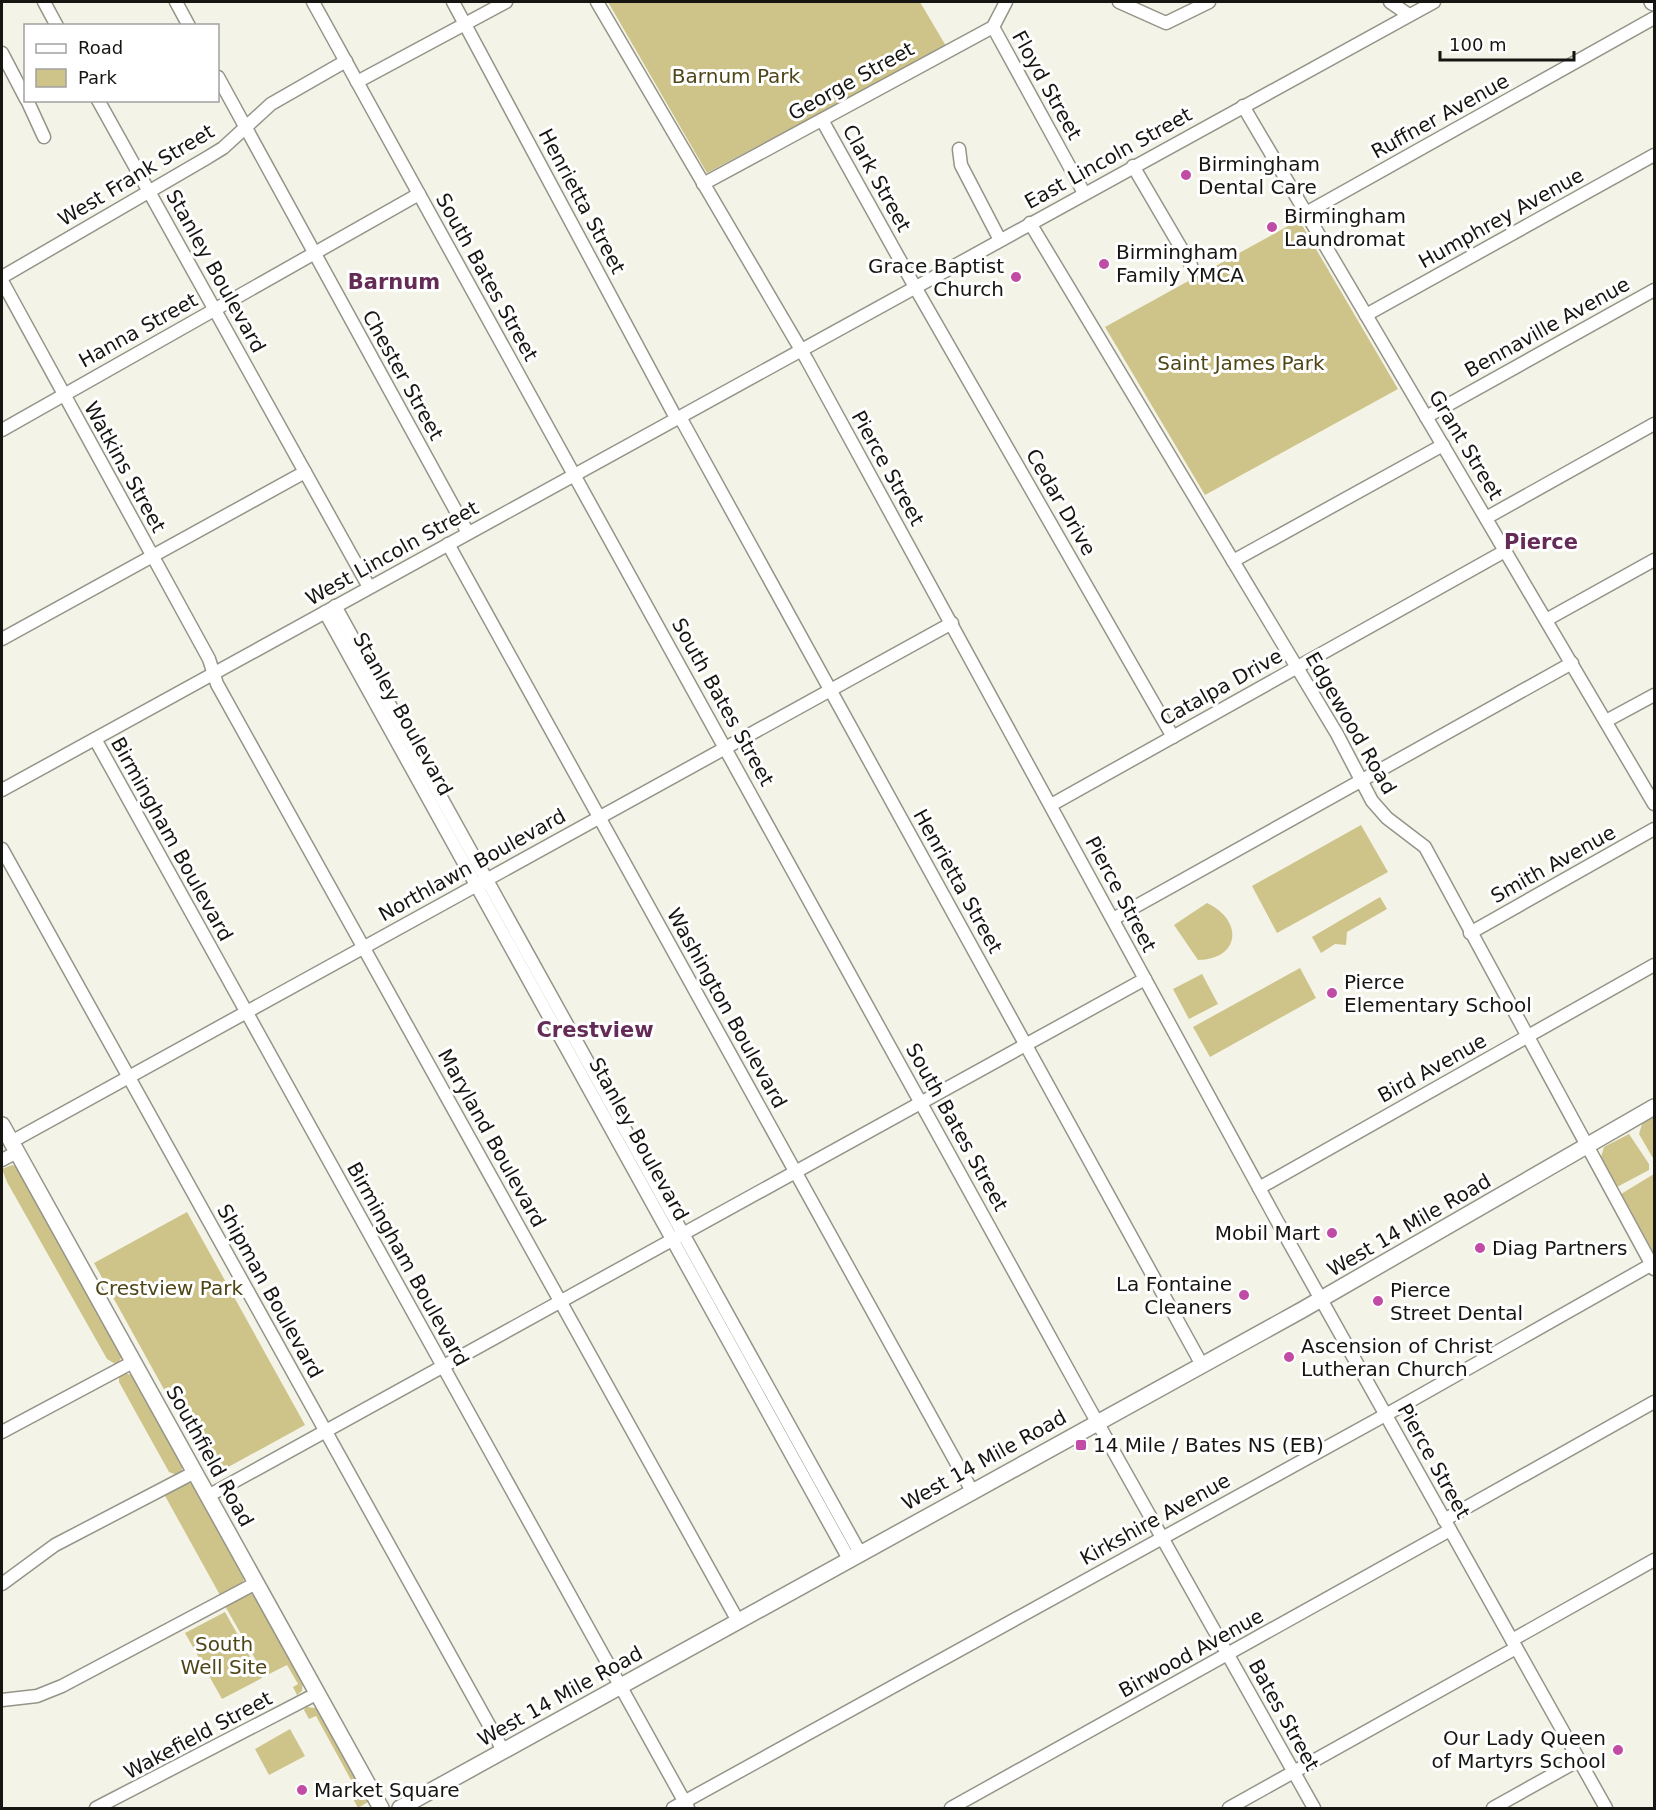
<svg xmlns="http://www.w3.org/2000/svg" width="1656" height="1810" font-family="'DejaVu Sans',sans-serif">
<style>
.green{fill:#cec489}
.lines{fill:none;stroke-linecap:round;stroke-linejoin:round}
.minor-casing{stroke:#959489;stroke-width:15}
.major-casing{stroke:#959489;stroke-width:18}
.minor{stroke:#fff;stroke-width:12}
.major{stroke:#fff;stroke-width:15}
.poi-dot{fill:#c04ca5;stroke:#fff;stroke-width:2}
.labels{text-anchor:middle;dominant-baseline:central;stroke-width:6;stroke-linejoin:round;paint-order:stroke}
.park-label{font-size:20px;fill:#4e4616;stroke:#fff}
.street-label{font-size:20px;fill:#161511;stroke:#fff}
.poi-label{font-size:20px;fill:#161511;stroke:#fff;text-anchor:start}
.neighbourhood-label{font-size:21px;font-weight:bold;fill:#642b56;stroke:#fff}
</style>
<rect width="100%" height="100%" fill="#f4f3e7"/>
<g class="green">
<polygon points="608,2 920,2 946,46 707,173"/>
<polygon points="1299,220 1398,389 1205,495 1105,327"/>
<polygon points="1361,825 1388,872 1277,933 1252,886"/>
<polygon points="1380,897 1387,909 1347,932 1346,945 1335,944 1321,953 1312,937"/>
<path d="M1207 903C1244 921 1240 959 1198 960L1174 925Z"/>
<polygon points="1300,968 1316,998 1210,1057 1193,1027"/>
<polygon points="1202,974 1218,1004 1189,1019 1173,989"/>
<polygon points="1654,1117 1654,1160 1639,1134 1642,1124"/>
<polygon points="1629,1134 1649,1164 1649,1170 1617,1187 1601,1157 1604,1147"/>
<polygon points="12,1165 19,1168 123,1355 117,1365 107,1359 7,1182 2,1169"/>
<polygon points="1654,1174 1654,1254 1621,1194"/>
<polygon points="187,1212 305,1425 212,1476 94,1263"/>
<polygon points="125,1373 137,1377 183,1460 182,1470 177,1475 169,1472 119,1382 119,1375"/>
<polygon points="186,1483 193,1484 245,1576 243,1582 221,1597 164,1494"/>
<polygon points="250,1594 255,1595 303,1680 302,1691 297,1695 293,1687 298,1684 287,1665 265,1676 225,1606"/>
<polygon points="225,1612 262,1678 222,1699 185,1633"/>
<polygon points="306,1707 316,1708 321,1713 366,1797 368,1802 358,1808 351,1795 357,1791 316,1716 309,1719 304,1710"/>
<polygon points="290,1729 305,1756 269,1775 255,1749"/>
</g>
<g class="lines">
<defs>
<g id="minor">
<polyline points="44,2 57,26"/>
<polyline points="176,2 189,26"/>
<polyline points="313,2 1087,1404 1314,1808"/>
<polyline points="453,2 676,418"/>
<polyline points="597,2 807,360 1276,1219 1606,1808"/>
<polyline points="1119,2 1166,23 1209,2"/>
<polyline points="1390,2 1409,15"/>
<polyline points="993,27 1084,193"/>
<polyline points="2,53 26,99"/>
<polyline points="218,77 468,533"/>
<polyline points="357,82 506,2"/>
<polyline points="27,100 44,137"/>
<polyline points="98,100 369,587"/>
<polyline points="1243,106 1654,804"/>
<polyline points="822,120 915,287 1173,737"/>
<polyline points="959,149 961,165 1000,240"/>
<polyline points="1133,166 1191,265"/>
<polyline points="703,184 993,27 1006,2"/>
<polyline points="1306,213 1654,18"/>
<polyline points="1030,223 1337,734 1372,801 1387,818 1425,847 1654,1269"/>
<polyline points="2,277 205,159 223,148 271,104 346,61"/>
<polyline points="2,281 209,659 217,684 738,1621"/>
<polyline points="1366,315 1654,155"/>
<polyline points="680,417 1202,1365"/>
<polyline points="1426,417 1654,290"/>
<polyline points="2,430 419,194"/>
<polyline points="1486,518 1654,424"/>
<polyline points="448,544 972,1491"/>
<polyline points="1233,561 1443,445"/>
<polyline points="335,606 860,1553"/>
<polyline points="325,612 849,1559"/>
<polyline points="1546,620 1654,560"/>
<polyline points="2,639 305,472"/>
<polyline points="1606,721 1654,695"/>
<polyline points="95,739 688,1808"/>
<polyline points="2,790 1434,2"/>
<polyline points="1051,805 1505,551"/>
<polyline points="2,849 504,1752"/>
<polyline points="1113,919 1572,663"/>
<polyline points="1470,933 1654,829"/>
<polyline points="11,1142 952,623"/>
<polyline points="2,1160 17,1152"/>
<polyline points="1259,1188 1654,965"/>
<polyline points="2,1432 133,1362"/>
<polyline points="208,1496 1145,979"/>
<polyline points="1444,1520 1654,1402"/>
<polyline points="2,1584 55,1545 195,1472"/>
<polyline points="1512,1640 1654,1560"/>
<polyline points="2,1700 37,1696 62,1686 256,1583"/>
<polyline points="96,1808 318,1693"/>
<polyline points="673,1808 1398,1408 1654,1263"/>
<polyline points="951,1808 1450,1530"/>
<polyline points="1229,1808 1516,1648"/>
<polyline points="1493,1808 1579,1760"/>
</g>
<g id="major">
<polyline points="1652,2 1654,3"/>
<polyline points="2,1125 381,1808"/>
<polyline points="400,1808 1302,1310 1654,1107"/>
</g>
</defs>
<use href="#minor" class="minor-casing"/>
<use href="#major" class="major-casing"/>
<use href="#minor" class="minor"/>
<use href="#major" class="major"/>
</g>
<g class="poi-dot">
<circle cx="1186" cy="175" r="6"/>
<circle cx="1272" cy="227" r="6"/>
<circle cx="1104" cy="264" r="6"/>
<circle cx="1016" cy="277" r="6"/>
<circle cx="1332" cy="993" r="6"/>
<circle cx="1332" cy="1233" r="6"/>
<circle cx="1480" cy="1248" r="6"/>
<circle cx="1244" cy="1295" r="6"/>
<circle cx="1378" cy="1301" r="6"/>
<circle cx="1289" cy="1357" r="6"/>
<rect x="1075" y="1439" width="12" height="12" rx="3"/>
<circle cx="1618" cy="1750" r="6"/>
<circle cx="302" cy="1790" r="6"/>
</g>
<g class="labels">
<g class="park-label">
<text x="736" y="76">Barnum Park</text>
<text x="1241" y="363">Saint James Park</text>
<text x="169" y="1288">Crestview Park</text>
<text x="224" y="1644">South<tspan x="224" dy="23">Well Site</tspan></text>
</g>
<g class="street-label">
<text transform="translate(851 81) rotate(-29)">George Street</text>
<text transform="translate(1047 85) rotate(61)">Floyd Street</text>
<text transform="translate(1440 116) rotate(-29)">Ruffner Avenue</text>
<text transform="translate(1108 158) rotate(-29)">East Lincoln Street</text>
<text transform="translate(136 175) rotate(-31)">West Frank Street</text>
<text transform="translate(877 178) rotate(61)">Clark Street</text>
<text transform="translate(582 201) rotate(62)">Henrietta Street</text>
<text transform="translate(1501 218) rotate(-29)">Humphrey Avenue</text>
<text transform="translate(216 271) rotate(61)">Stanley Boulevard</text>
<text transform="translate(487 277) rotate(61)">South Bates Street</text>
<text transform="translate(1547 327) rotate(-29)">Bennaville Avenue</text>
<text transform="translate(138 330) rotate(-29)">Hanna Street</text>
<text transform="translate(403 375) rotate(61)">Chester Street</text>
<text transform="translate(1466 445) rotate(59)">Grant Street</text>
<text transform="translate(125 467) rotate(61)">Watkins Street</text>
<text transform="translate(888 468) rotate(61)">Pierce Street</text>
<text transform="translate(1061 502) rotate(60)">Cedar Drive</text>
<text transform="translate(392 553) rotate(-29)">West Lincoln Street</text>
<text transform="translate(1221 687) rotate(-29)">Catalpa Drive</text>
<text transform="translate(723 702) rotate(61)">South Bates Street</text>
<text transform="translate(403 714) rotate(61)">Stanley Boulevard</text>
<text transform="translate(1351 723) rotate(60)">Edgewood Road</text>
<text transform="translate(172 839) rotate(61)">Birmingham Boulevard</text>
<text transform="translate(1553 864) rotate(-29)">Smith Avenue</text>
<text transform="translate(472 865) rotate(-29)">Northlawn Boulevard</text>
<text transform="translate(958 881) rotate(61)">Henrietta Street</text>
<text transform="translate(1121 894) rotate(62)">Pierce Street</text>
<text transform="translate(727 1008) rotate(61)">Washington Boulevard</text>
<text transform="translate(1432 1068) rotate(-29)">Bird Avenue</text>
<text transform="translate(957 1127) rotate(61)">South Bates Street</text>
<text transform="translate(492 1138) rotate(61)">Maryland Boulevard</text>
<text transform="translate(639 1139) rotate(61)">Stanley Boulevard</text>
<text transform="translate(1409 1225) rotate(-30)">West 14 Mile Road</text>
<text transform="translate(408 1264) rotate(61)">Birmingham Boulevard</text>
<text transform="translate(270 1291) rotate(61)">Shipman Boulevard</text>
<text transform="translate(210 1456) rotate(61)">Southfield Road</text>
<text transform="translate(984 1460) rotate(-29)">West 14 Mile Road</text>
<text transform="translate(1434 1461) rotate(61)">Pierce Street</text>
<text transform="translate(1155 1519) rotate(-29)">Kirkshire Avenue</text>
<text transform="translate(1191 1653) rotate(-29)">Birwood Avenue</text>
<text transform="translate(560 1696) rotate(-29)">West 14 Mile Road</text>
<text transform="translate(1284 1715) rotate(61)">Bates Street</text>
<text transform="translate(198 1735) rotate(-28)">Wakefield Street</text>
</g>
<g class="poi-label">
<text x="1198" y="164">Birmingham<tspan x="1198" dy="23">Dental Care</tspan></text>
<text x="1284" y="216">Birmingham<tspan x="1284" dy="23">Laundromat</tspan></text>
<text x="1116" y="252">Birmingham<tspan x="1116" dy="23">Family YMCA</tspan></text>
<text x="1004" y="266" text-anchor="end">Grace Baptist<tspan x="1004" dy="23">Church</tspan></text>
<text x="1344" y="982">Pierce<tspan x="1344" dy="23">Elementary School</tspan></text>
<text x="1320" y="1233" text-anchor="end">Mobil Mart</text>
<text x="1492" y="1248">Diag Partners</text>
<text x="1232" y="1284" text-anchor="end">La Fontaine<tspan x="1232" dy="23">Cleaners</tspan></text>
<text x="1390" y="1290">Pierce<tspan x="1390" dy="23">Street Dental</tspan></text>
<text x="1301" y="1346">Ascension of Christ<tspan x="1301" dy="23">Lutheran Church</tspan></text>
<text x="1093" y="1445">14 Mile / Bates NS (EB)</text>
<text x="1606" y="1738" text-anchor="end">Our Lady Queen<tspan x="1606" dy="23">of Martyrs School</tspan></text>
<text x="314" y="1790">Market Square</text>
</g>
<g class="neighbourhood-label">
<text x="394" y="282">Barnum</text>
<text x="1541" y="542">Pierce</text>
<text x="595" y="1030">Crestview</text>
</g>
</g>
<rect width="1656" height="1810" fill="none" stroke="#161511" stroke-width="6"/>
<rect x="24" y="24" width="195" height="78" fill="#ffffff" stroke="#a2a1a0" stroke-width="1.5"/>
<rect x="36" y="44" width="30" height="9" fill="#ffffff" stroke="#a2a1a0" stroke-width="1.5"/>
<text x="78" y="54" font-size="18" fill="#161511">Road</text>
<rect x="36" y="69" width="30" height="18" fill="#cec489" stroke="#a2a1a0" stroke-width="1.5"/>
<text x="78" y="84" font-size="18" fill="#161511">Park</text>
<path d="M1440 51v9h134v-9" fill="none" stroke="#161511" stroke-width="3"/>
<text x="1449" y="51" font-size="18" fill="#161511" stroke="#ffffff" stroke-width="4.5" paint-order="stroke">100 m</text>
</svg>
